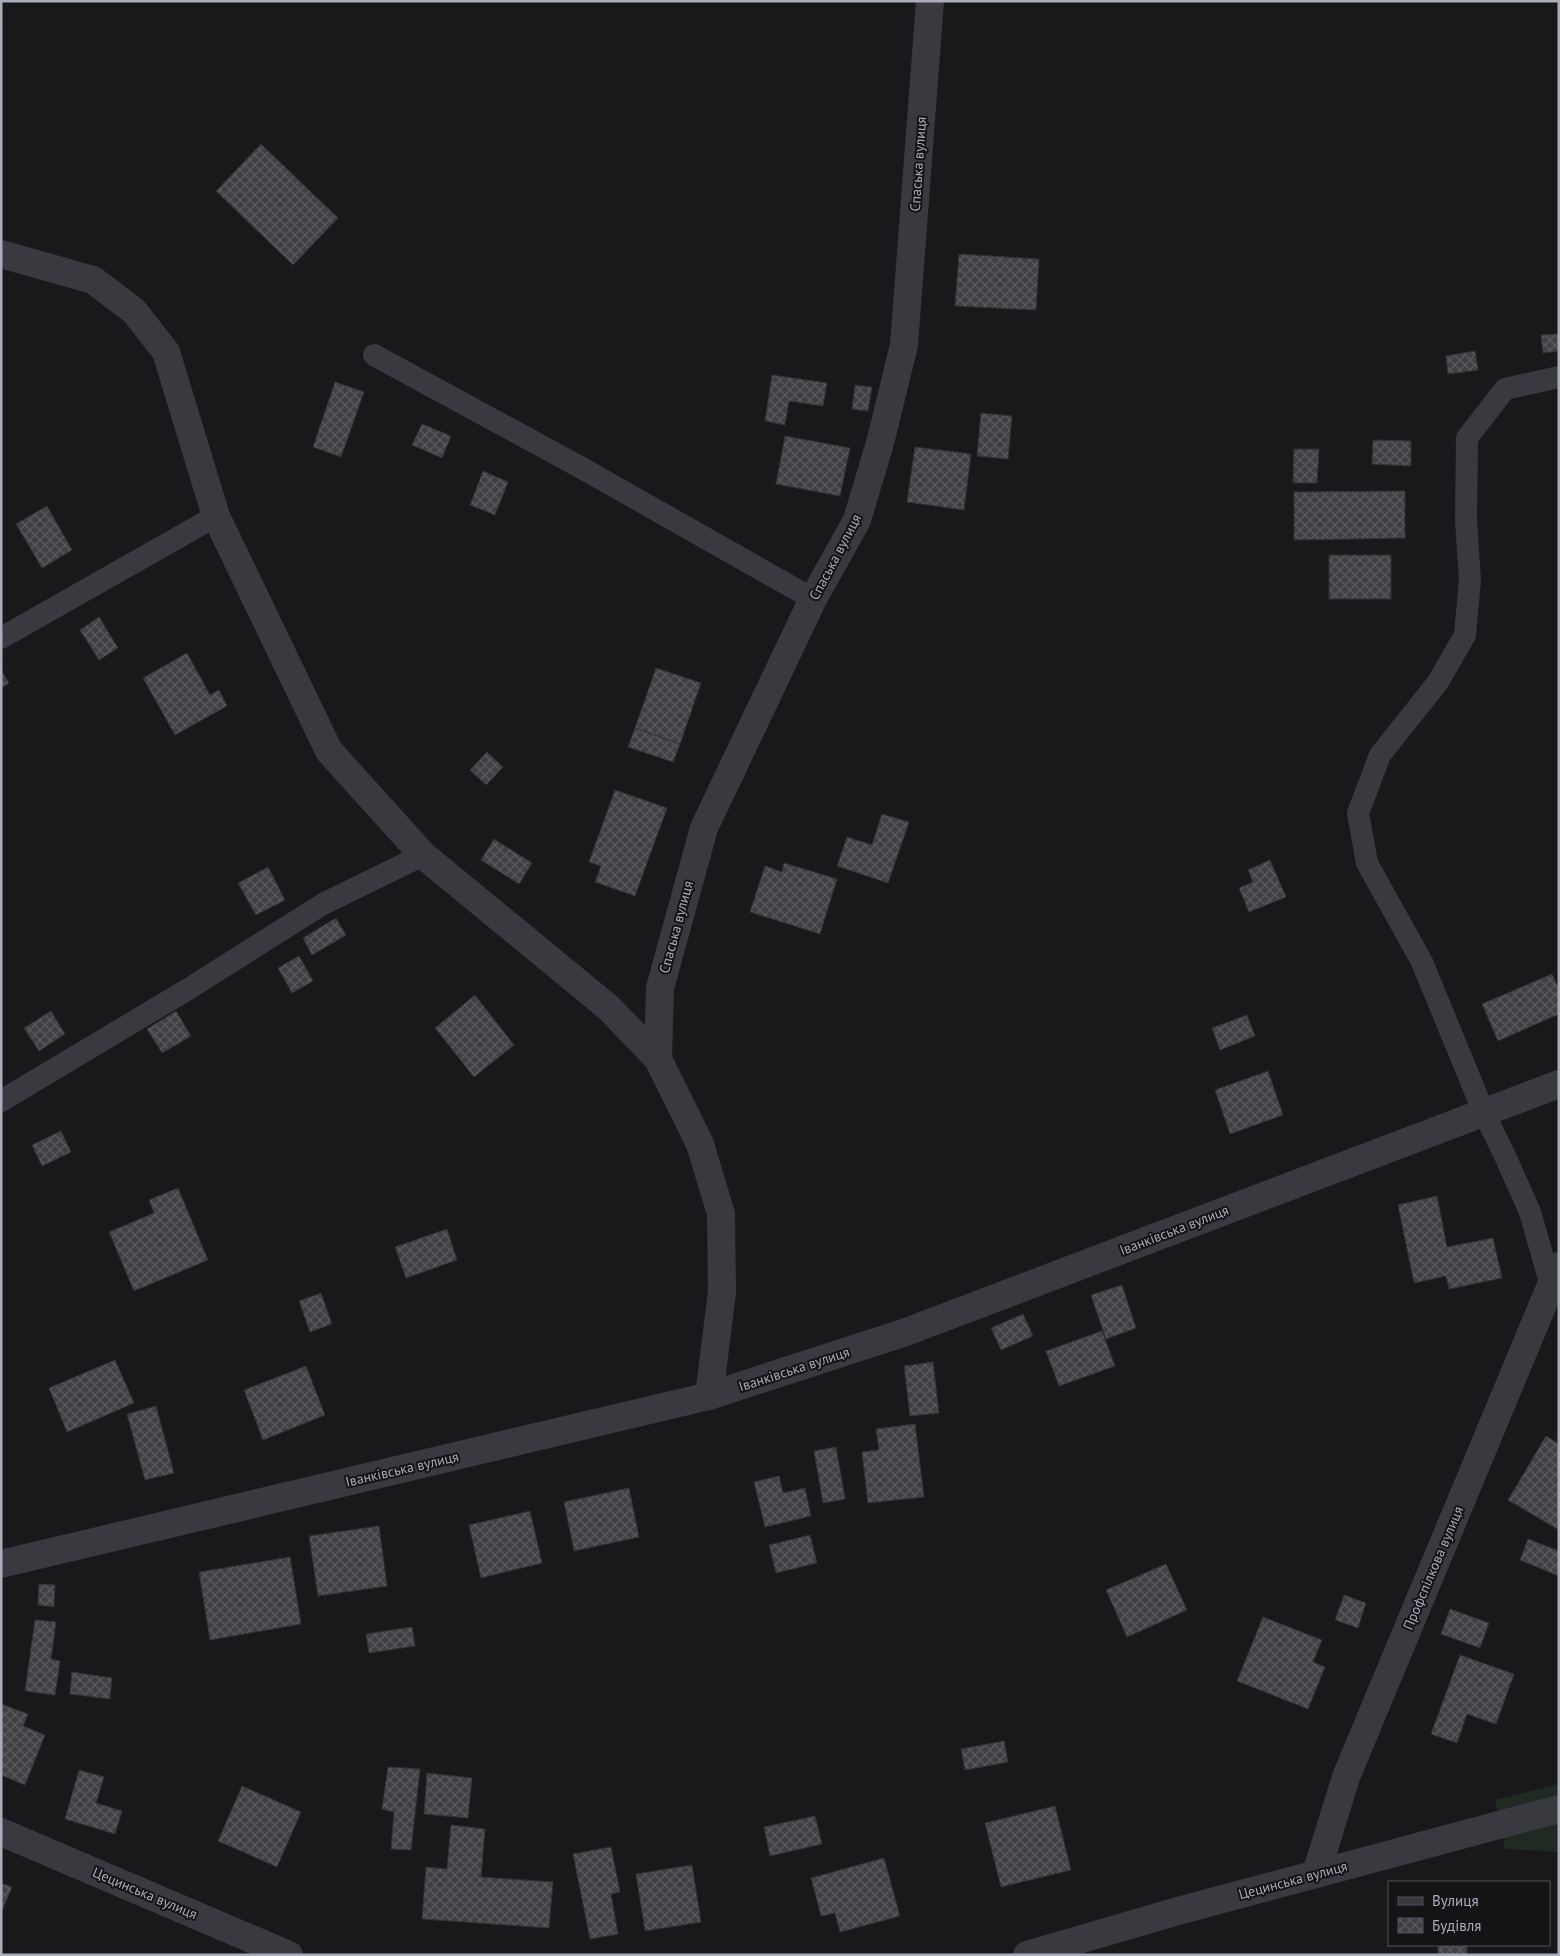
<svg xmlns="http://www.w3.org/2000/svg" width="1560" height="1956" font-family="'PT Sans',sans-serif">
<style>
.grass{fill:#202922}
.building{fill:url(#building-cross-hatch);stroke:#333237}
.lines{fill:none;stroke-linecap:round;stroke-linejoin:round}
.lane{stroke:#393a40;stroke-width:22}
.street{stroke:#393a40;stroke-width:28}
.labels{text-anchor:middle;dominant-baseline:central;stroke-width:4;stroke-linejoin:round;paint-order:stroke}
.street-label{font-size:14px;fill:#aaaebb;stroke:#141316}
</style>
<defs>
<pattern id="building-cross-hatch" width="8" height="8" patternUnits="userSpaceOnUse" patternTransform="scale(1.25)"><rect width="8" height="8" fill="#404045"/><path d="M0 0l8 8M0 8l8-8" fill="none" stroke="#59595e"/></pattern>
</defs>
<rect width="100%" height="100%" fill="#19181b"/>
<polygon class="grass" points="1559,1784 1559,1852 1505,1849 1495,1800"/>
<g class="building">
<polygon points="261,144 338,218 293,265 216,191"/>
<polygon points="959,254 1039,259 1036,310 955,306"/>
<polygon points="1559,334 1559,351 1543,353 1541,335"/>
<polygon points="1475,351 1478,370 1448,374 1446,356"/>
<polygon points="772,375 827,383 823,406 789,401 785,425 765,421"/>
<polygon points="335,382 364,392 341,457 313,447"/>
<polygon points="855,385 872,387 868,411 852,409"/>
<polygon points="981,413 1012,416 1008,459 977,456"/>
<polygon points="422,424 451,436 442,458 412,445"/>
<polygon points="785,436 850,448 840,496 776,484"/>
<polygon points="1373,440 1411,441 1411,466 1372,464"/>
<polygon points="915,447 971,454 964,510 907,502"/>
<polygon points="1294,449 1319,449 1317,483 1293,483"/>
<polygon points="483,471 508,482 495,515 470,505"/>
<polygon points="1405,491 1405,538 1294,540 1294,492"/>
<polygon points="47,506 72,550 42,568 16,524"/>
<rect x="1329" y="555" width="62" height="44"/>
<polygon points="99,617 118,648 99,660 80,630"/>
<polygon points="187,653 210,695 219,690 227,706 175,735 143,678"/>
<polygon points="656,668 701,683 680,744 635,728"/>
<polygon points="1,670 9,683 1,688"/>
<polygon points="635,728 680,744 673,762 628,747"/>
<polygon points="487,752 503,767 486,785 470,770"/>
<polygon points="615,790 667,808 635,896 595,882 601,866 589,862"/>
<polygon points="882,814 909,822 888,883 837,866 847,837 872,845"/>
<polygon points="494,839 532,863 519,884 481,860"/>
<polygon points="1270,860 1286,897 1249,912 1239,888 1253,882 1248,870"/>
<polygon points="784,863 837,879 820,934 750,912 765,866 782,872"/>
<polygon points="268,867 285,900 256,915 238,883"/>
<polygon points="336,918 346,935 312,955 303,938"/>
<polygon points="299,956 313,981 292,993 278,968"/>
<polygon points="1552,974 1559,989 1559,1014 1498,1041 1482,1004"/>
<polygon points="475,995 514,1045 474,1077 435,1028"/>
<polygon points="51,1011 65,1034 39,1051 24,1028"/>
<polygon points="176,1011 191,1036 162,1053 147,1029"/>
<polygon points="1247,1015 1255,1036 1220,1050 1212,1028"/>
<polygon points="1268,1071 1283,1115 1230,1134 1215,1090"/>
<polygon points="61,1131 71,1152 42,1166 32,1145"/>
<polygon points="178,1188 208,1260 134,1291 109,1232 154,1213 149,1200"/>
<polygon points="1437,1196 1447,1247 1493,1238 1502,1278 1449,1289 1446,1276 1414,1283 1398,1205"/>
<polygon points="447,1229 457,1260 406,1278 395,1247"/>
<polygon points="1122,1285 1136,1328 1106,1339 1091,1295"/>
<polygon points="321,1293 332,1324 310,1332 299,1301"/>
<polygon points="1023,1314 1033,1336 1001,1350 991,1328"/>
<polygon points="1102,1331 1115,1366 1059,1386 1046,1351"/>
<polygon points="115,1360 134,1403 67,1432 49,1388"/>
<polygon points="933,1362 939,1413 910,1416 904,1366"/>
<polygon points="306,1366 325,1415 263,1440 244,1390"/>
<polygon points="156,1406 174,1473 145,1480 127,1414"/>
<polygon points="915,1424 924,1497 868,1503 862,1452 879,1450 876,1429"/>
<polygon points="1546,1436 1559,1444 1559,1530 1508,1500"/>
<polygon points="836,1447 845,1499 823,1503 814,1451"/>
<polygon points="779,1476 783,1493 805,1488 811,1516 765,1527 754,1482"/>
<polygon points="629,1488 639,1537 574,1551 564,1502"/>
<polygon points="530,1511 542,1563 481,1578 469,1525"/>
<polygon points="379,1526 387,1586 318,1596 309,1536"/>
<polygon points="810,1535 817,1563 776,1573 769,1545"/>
<polygon points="1528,1539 1559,1551 1559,1576 1520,1560"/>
<polygon points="290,1557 301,1624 210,1640 199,1572"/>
<polygon points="1166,1564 1187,1610 1127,1637 1106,1590"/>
<polygon points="39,1584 55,1585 54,1607 38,1605"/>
<polygon points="1344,1595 1366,1603 1358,1628 1335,1620"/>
<polygon points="1450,1609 1489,1623 1480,1648 1441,1634"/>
<polygon points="1263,1617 1322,1640 1313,1662 1325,1667 1308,1709 1237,1681"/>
<polygon points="35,1620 56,1622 51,1659 60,1661 55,1695 25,1691"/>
<polygon points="412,1627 415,1646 369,1653 366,1634"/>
<polygon points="1460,1655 1514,1674 1496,1724 1467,1714 1457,1743 1431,1734"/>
<polygon points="72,1672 112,1678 110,1699 70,1694"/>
<polygon points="1,1704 28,1714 23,1726 45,1735 25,1785 1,1775"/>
<polygon points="1004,1741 1008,1762 965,1770 961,1749"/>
<polygon points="388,1767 420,1769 411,1850 391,1849 394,1812 382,1809"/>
<polygon points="79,1770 104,1777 96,1803 122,1811 115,1834 65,1819"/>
<polygon points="427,1773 472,1778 468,1818 424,1814"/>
<polygon points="242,1786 301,1812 277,1867 218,1841"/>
<polygon points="1055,1806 1071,1870 1001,1887 985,1823"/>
<polygon points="815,1816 822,1844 770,1856 764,1827"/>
<polygon points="451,1825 485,1829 481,1877 553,1882 549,1928 422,1919 426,1867 447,1869"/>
<polygon points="611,1847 620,1892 611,1894 618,1934 590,1939 573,1854"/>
<polygon points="884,1858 900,1916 840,1932 835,1913 821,1916 811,1878"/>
<polygon points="692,1865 701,1922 645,1931 636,1874"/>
<polygon points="1,1883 12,1887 1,1913"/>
<rect x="1438" y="1945" width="29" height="10"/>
</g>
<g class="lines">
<g class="lane">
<polyline points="374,355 580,467 813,599"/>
<polyline points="1,638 216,516"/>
<polyline points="1,1101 190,988 323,904 423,855"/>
<polyline points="1551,1286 1530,1212 1505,1156 1484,1113 1422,962 1367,863 1358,813 1380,755 1438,682 1465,635 1470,580 1466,521 1467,438 1505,389 1559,377"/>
</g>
<g class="street">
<polyline points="1,254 93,280 134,311 166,352 216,516 329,751 423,855 609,1008 658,1059 700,1144 721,1214 722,1292 709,1396"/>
<polyline points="658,1059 660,988 704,828 813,599 857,520 880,443 904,345 930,1"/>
<polyline points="1,1564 709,1396 906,1332 1559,1084"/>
<polyline points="1,1832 289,1955"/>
<polyline points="1316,1874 1346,1777 1559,1266"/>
<polyline points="1027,1955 1178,1911 1559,1809"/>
</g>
</g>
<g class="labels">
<g class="street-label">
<text transform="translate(918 164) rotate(-86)">Спаська вулиця</text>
<text transform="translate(835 557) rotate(-62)">Спаська вулиця</text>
<text transform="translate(676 927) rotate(-75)">Спаська вулиця</text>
<text transform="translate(1174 1230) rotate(-21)">Іванківська вулиця</text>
<text transform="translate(794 1369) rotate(-18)">Іванківська вулиця</text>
<text transform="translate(402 1469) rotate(-13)">Іванківська вулиця</text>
<text transform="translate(1433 1568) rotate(-67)">Профспілкова вулиця</text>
<text transform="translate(1293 1880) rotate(-15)">Цецинська вулиця</text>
<text transform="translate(145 1893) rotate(23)">Цецинська вулиця</text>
</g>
</g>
<rect width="1560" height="1956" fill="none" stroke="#aaaebb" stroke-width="5"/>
<rect x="1388" y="1881" width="162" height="65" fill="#141316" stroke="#505158"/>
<rect x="1398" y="1897" width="25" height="8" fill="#393a40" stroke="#505158"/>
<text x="1432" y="1906" font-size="15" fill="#aaaebb">Вулиця</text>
<rect x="1398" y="1918" width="25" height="15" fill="url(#building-cross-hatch)" stroke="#505158"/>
<text x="1432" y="1931" font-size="15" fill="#aaaebb">Будівля</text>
</svg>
